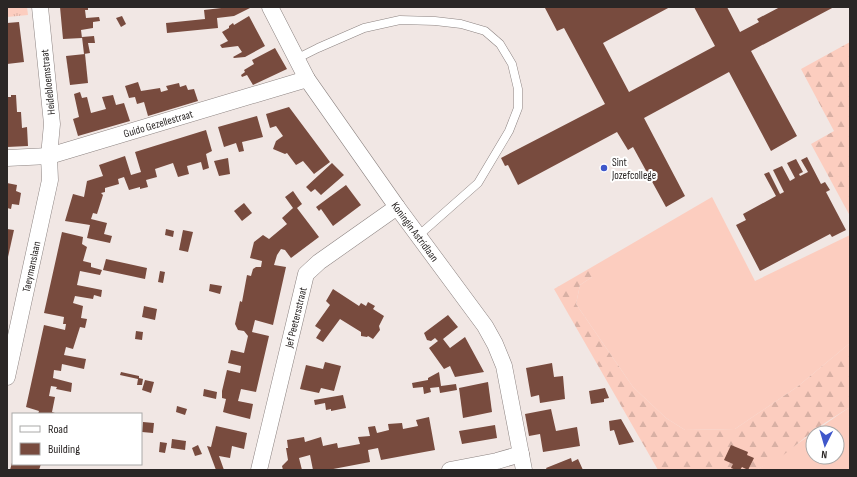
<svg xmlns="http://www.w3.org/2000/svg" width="857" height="477" font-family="'Sofia Sans Condensed',sans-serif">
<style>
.grass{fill:#fccdbf;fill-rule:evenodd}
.forest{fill:url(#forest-firs)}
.park{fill:url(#park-tufts)}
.building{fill:#784b3e}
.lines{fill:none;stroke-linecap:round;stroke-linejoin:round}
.lane-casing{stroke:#8c8381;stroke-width:9}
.street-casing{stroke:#8c8381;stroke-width:17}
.lane{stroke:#fff;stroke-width:8}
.street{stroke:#fff;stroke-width:16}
.poi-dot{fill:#3f57ca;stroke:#fff;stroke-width:1.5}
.labels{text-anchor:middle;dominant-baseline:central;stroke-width:4;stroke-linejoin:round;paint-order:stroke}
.street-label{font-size:11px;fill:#2b2726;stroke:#fff}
.poi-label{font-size:11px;fill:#2b2726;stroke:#fff;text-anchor:start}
</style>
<defs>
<pattern id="forest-firs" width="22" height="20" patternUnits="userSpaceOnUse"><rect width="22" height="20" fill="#fccdbf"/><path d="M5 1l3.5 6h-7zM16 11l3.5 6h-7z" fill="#d8b0a4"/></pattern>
<pattern id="park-tufts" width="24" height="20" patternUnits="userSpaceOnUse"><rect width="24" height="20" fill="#fccdbf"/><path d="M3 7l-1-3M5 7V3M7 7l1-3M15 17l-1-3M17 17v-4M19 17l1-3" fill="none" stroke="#d8b0a4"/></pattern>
</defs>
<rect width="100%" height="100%" fill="#f1e7e4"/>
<g class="grass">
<polygon points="712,197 755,281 850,235 850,343 797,387 735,429 685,430 666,418 633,387 576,304 580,285 592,277 592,267"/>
<path d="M850 407V470H756C789 452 818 428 850 407ZM813 433H837V457H813Z"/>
</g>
<g class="forest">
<polygon points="850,42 850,216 811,144 834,131 801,69"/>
<polygon points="592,267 592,277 580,285 576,304 633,387 666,418 685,430 735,429 797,387 850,343 850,407 817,428 781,457 756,470 658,470 554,289"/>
</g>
<polygon class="park" points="7,7 27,7 28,15 7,17"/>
<g class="building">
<polygon points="60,7 88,7 88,10 85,10 86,18 99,17 100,21 93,22 93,28 81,30 82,38 63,39"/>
<polygon points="230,7 252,7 234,16 217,18 218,28 167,33 166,23 205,19 204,10"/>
<polygon points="547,7 670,7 603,43 629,92 715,46 694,7 727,7 740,32 759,22 757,19 780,7 834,7 751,51 797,136 771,151 729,72 644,118 685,196 666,207 633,147 628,150 617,132 518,185 508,165 505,166 501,158 605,104 564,28 557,31 545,8"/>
<polygon points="122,16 126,24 121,27 116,18"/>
<polygon points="249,16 265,46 245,57 234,58 233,57 242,52 238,46 222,48 220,45 228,41 222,32 229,28 229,26 233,23 234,25"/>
<polygon points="19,22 24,62 7,64 7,23"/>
<polygon points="94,36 95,43 88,43 90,53 84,54 82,37"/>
<polygon points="275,48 287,69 253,85 247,75 242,77 241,75 245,72 244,70 254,64 252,60"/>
<polygon points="85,54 88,83 70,85 66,56"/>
<polygon points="138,82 141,91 160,88 161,92 168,90 166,86 179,83 180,87 186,85 188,90 194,89 198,101 148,116 144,102 137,104 135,97 129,98 125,86"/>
<polygon points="80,92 82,98 87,97 91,113 106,109 102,97 113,95 116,105 124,103 130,121 78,136 73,119 79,117 74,94"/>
<polygon points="11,95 16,95 17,112 21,112 22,128 27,127 28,146 7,147 7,97 11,97"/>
<polygon points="289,107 330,162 314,174 303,161 296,165 287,153 285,154 273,149 276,141 283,136 276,126 270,128 266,114"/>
<polygon points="257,116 263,137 242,142 244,151 239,152 236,143 224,147 218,127"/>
<polygon points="206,130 212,151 206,154 209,168 203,170 201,162 187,166 189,174 178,177 173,163 155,169 157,177 146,180 148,187 140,189 140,187 129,190 124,177 118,179 119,184 105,188 105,192 101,193 103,195 97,214 93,213 91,219 107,223 104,234 112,236 110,243 87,238 90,225 65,221 73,194 84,197 87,181 103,176 99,165 125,156 131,175 141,172 135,152"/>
<polygon points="807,157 821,184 825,182 830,190 826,192 846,230 832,237 830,234 760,271 736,225 746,220 743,214 776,196 764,174 769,172 780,194 784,192 773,170 782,166 790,181 795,178 787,163 796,159 803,172 799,174 800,176 808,172 801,160"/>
<polygon points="228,158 230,174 219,176 214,161"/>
<polygon points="332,163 344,175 321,195 315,189 311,192 306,187"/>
<polygon points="7,183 17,185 16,191 21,193 19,205 12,204 11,209 7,208"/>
<polygon points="346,185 361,205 333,226 321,209 319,211 316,207"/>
<polygon points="293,191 302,204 297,208 319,237 291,258 285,250 281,249 277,255 274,265 286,267 273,325 255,320 252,332 269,336 256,392 241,389 238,401 253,404 250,419 230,414 223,412 226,399 222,398 222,391 227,370 240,373 241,366 228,363 231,350 244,353 248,336 244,331 238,330 235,324 240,301 242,302 247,275 251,276 253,269 256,267 261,267 262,261 250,258 254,242 263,235 269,239 287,224 282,218 293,208 285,197"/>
<polygon points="244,203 252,213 242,221 234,211"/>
<polygon points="7,229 14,230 8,257 7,257"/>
<polygon points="166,229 174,231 173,237 165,235"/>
<polygon points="183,230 193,232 188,252 179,250"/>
<polygon points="62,232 83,237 82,244 87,247 83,261 91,263 91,267 102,270 100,275 80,271 77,285 102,290 101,297 94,295 93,299 75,296 73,303 83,306 81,318 87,319 85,328 80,327 73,349 66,347 64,355 86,359 84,369 62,364 61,371 54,370 53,378 72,383 71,392 56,389 57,387 51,386 49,396 55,397 52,412 58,414 38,414 39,411 26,407 44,325 65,330 66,324 63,324 64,317 44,313"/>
<polygon points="106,259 147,268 145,279 103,270"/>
<polygon points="160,271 165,272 163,283 158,282"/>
<polygon points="210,284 222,286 220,294 209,291"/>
<polygon points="333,289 359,306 361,303 366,306 368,302 375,306 373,309 384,316 379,326 380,330 373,339 368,336 367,337 361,336 361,332 340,319 323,342 316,338 321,330 315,326 330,305 326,301"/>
<polygon points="144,306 157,309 155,320 142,317"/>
<polygon points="448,315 458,327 443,339 450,348 465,337 484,372 455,377 450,366 444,369 429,348 438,341 435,338 431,341 427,340 424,333"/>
<polygon points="136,331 143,332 142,340 135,339"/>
<polygon points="325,362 341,366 334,391 321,388 319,393 300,389 306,365 323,369"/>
<polygon points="552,363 554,377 563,376 565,399 540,403 539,395 531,397 526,368"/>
<polygon points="121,372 139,376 139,378 143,379 142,385 137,385 138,379 120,375"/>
<polygon points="439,372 441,386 456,384 457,390 440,393 439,387 430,388 431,392 424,394 423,387 413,388 412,383 428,380 428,378"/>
<polygon points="145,380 154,382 151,393 142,390"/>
<polygon points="488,382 492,412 463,418 459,388"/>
<polygon points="605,388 609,398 604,399 604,402 591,404 589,391"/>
<polygon points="204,389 217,392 216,399 203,396"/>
<polygon points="343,395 346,408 331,411 331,409 326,410 325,403 315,405 314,400"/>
<polygon points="177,406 187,409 185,415 176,412"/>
<polygon points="551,409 556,431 577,427 580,446 543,452 540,434 529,436 525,414"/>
<polygon points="429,417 435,450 381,460 378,448 368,450 370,462 328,470 313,470 310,455 299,458 302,470 283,470 282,466 288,460 286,448 288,448 287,440 304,437 305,442 321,437 323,446 337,443 338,448 360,444 358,437 370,436 368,427 375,426 377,433 389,430 388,424 402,423 403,429 418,426 416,420"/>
<polygon points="621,419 634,442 619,445 614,430 610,431 609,421"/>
<polygon points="143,422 154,423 153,433 142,432"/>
<polygon points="495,425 497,438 462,444 459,431"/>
<polygon points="216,426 247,433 244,449 232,446 230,458 219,456 224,470 216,470 207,446 211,447"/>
<polygon points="172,439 186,441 185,450 171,448"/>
<polygon points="160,442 167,443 165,453 159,452"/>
<polygon points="198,445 202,454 195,456 192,448"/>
<polygon points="731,445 748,452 747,455 754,458 748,470 742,467 740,470 736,470 731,468 733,464 724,460"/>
<polygon points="571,458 572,462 578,459 583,470 547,470 546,468"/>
<polygon points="13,459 13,464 41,464 39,470 10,470"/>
</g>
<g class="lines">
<defs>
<polyline id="lane" points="296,59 318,48 364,28 400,20 435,21 461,24 485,31 500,44 512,64 518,89 518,108 509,131 478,183 418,236"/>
<g id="street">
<path id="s1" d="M270 7 307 79 397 207 485 326 495 344 504 366 524 470"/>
<path id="s2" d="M7 158 49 156 307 79"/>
<path id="s3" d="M7 377 50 180 49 156 52 124 40 7"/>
<path id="s4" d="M259 470 306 274 319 262 397 207"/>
<polyline points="450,470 497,461 521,454"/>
</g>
</defs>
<use href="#lane" class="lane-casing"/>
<use href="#street" class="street-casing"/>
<use href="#lane" class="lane"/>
<use href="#street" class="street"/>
</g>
<circle class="poi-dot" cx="604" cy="168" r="4"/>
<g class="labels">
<g class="street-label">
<text transform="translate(48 82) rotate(-96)">Heidebloemstraat</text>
<text stroke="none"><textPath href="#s2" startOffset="156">Guido Gezellestraat</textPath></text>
<text stroke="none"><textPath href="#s1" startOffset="268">Koningin Astridlaan</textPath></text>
<text stroke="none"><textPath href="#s3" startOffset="113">Taeymanslaan</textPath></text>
<text stroke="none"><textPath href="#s4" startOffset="157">Jef Peetersstraat</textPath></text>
</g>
<g class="poi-label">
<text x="612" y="162">Sint<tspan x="612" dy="13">Jozefcollege</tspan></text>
</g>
</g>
<rect width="857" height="477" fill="none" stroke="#2b2726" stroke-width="16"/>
<rect x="12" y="413" width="130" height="52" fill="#ffffff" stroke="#aaa9a8"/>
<rect x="20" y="426" width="20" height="6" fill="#ffffff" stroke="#aaa9a8"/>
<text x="48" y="433" font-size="12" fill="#2b2726">Road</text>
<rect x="20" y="443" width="20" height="12" fill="#784b3e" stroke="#aaa9a8"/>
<text x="48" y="453" font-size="12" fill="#2b2726">Building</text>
<g transform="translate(825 445) rotate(185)"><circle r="19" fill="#ffffff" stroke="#aaa9a8"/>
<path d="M0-3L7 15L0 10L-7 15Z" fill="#3f57ca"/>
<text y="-6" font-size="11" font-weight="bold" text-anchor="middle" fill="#2b2726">N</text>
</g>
</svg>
